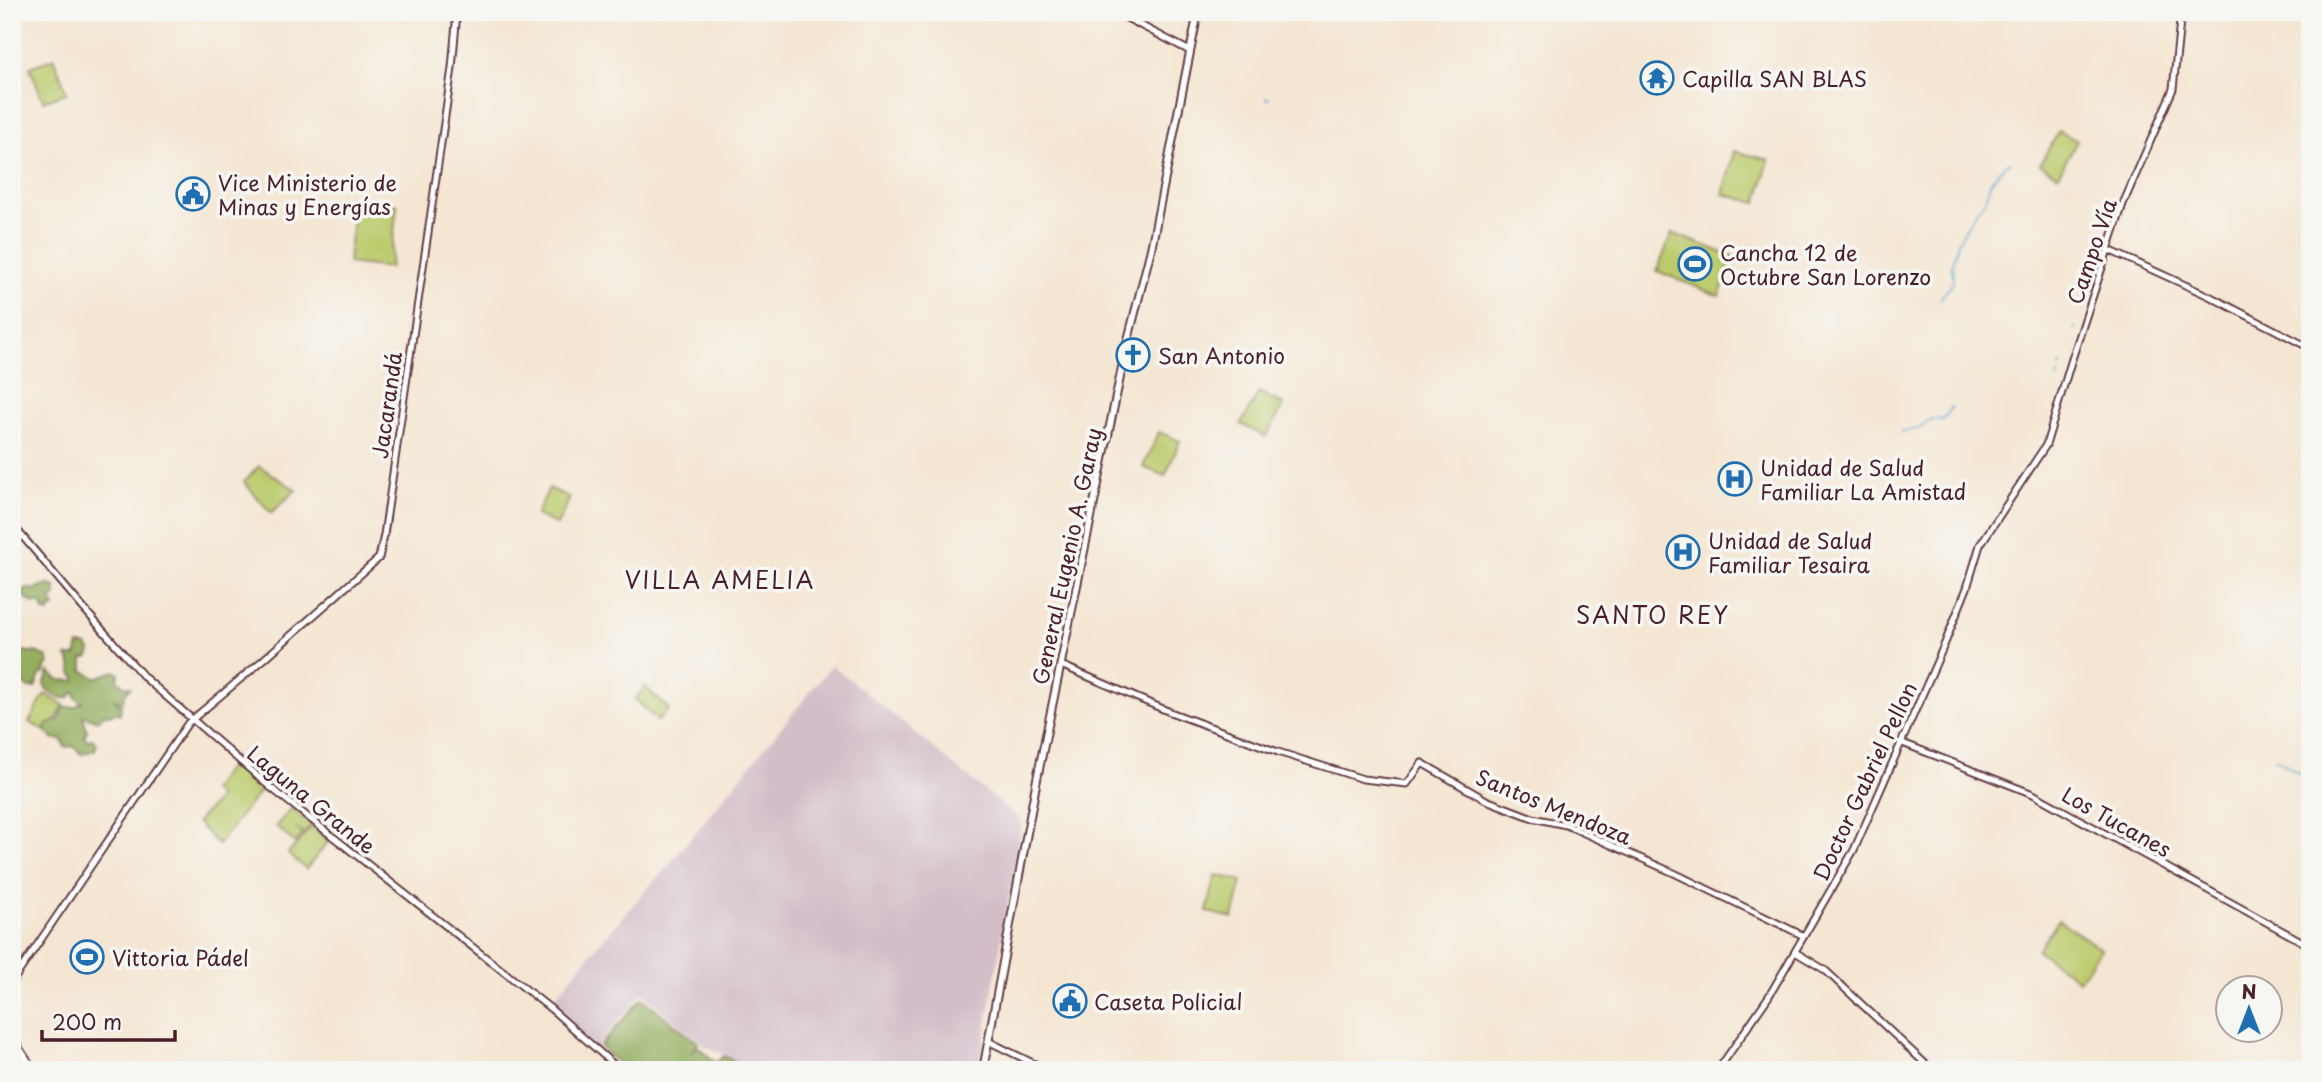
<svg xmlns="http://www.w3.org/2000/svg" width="2322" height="1082" font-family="'Playpen Sans',sans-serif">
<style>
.industrial{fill:#d2bdc8}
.green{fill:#bbca6c;stroke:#82744c;stroke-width:2}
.forest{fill:#94ae60;stroke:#6f6646;stroke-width:2}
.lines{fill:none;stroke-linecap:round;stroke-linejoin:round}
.stream{stroke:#5da4d3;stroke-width:2}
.secondary-casing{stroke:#643d44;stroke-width:9}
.primary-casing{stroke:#643d44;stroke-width:10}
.highway-casing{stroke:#643d44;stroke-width:10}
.secondary{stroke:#fff;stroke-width:5}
.primary{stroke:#fff;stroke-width:6}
.highway{stroke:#fff;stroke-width:7}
.labels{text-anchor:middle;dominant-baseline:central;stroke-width:7;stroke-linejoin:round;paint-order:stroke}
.poi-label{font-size:21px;fill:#4a1f2b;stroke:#f6f6f2;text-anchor:start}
.street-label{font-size:21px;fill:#4a1f2b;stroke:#f6f6f2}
.neighbourhood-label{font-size:23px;letter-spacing:2px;fill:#4a1f2b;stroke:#f6f6f2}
</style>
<rect width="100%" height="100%" fill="#f6f6f2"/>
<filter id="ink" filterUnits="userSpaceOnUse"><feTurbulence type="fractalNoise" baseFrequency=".0143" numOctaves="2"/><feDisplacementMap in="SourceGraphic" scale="14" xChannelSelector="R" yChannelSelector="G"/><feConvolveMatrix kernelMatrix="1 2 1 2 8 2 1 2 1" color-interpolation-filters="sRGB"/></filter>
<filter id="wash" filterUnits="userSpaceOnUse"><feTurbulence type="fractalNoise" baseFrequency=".00686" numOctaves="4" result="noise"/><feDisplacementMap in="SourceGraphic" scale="28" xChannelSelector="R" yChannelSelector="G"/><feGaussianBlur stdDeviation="1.57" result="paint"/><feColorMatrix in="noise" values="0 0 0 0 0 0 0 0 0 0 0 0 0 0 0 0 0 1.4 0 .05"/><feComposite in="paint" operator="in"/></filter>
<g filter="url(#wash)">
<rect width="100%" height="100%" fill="#f4e6d2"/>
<polygon class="industrial" points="832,665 1022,821 979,1070 760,1070 705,1046 642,993 595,1048 549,1005 596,947 673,860"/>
<g class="green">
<polygon points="54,58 67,93 43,101 30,67"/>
<polygon points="2059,131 2077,141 2058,175 2040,164"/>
<polygon points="1734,151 1769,160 1757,203 1723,194"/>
<polygon points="355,200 397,205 390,268 348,263"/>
<polygon points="1672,233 1734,257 1719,296 1657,271"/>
<polygon points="1259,392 1284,405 1266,437 1241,424"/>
<polygon points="1159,432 1180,441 1165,476 1143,467"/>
<polygon points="259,466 296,490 271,513 244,482"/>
<polygon points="549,488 570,498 557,525 536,515"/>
<polygon points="645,687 669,709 658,721 635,699"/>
<polygon points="45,694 64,705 49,733 29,722"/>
<polygon points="232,762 263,787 218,845 197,822 219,798 212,790"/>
<polygon points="292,808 311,824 304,833 296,828 303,834 295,843 276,826"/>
<polygon points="312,826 329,841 306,869 288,854"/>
<polygon points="1216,875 1242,881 1233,918 1207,912"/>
<polygon points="2059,920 2101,949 2079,980 2037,950"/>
</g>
<g class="forest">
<polygon points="49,585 56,587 56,596 51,600 55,607 50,608 49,613 44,612 42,604 33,603 23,596 24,590 27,588 35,590 41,586"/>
<polygon points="12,643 20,651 39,653 47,658 49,664 45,667 44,673 40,675 35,688 28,688 23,682 17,687 12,676 16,670 12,666"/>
<path d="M79 645 87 646 91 652 89 657 83 659V670L95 678 115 671 119 674 117 680 124 686 131 687 125 693 122 703 114 699 121 706 120 714 115 712 110 715 103 714 99 720 83 716 87 731 84 737 87 740 93 739 97 744 95 750 81 754 74 746 65 747 62 740 53 738 45 731 46 725 60 719 63 707H75L82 702 76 698 75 692 72 693 69 698C58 700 48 693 44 685L49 672 59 680 75 681 76 678 71 672 72 667 67 656H76Z"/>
<polygon points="642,998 698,1043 691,1053 697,1046 716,1063 724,1056 737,1062 732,1070 690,1070 683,1065 679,1070 624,1070 600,1046"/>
</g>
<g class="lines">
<g class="stream">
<polyline points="1133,27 1158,42"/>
<polyline points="1266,98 1269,99"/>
<polyline points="1941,298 1953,282 1952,264 1958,242 1978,208 1984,203 1991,181 2001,169 2011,162"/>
<polyline points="2074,330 2075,328"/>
<polyline points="2060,367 2061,364"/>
<polyline points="2057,379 2058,375"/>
<polyline points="1901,432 1919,428 1931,419 1943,420 1952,407"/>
<polyline points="2029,466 2035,456"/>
<polyline points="2275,758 2310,780"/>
</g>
</g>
</g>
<g filter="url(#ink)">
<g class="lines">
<defs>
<g id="secondary">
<polyline points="1115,12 1190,51"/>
<polyline points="2109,250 2209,296 2310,348"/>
<polyline points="12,524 84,609 145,678 270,787 551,1009 620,1070"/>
<polyline points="1061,665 1170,712 1278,752 1363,779 1407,784 1422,763 1486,800 1533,818 1566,825 1674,873 1804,936"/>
<polyline points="1900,742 2033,794 2310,946"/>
<polyline points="1795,952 1825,970 1932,1070"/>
<polyline points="12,982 188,723 263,660 379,558 384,535 452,68 457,12"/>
<polyline points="988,1041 1047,1070"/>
<polyline points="1718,1070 1769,996 1854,850 1945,643 1967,588 1980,545 2046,445 2071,362 2123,204 2173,89 2181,12"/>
</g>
<polyline id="primary" points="983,1070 1037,779 1126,348 1151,249 1198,12"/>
<g id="highway">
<polyline points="12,1038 33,1070"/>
<polyline points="12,1050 25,1070"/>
</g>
</defs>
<use href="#secondary" class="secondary-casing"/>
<use href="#primary" class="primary-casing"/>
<use href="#highway" class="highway-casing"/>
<use href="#secondary" class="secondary"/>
<use href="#primary" class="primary"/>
<use href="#highway" class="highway"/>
</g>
</g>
<defs>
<symbol id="temple-ring" viewBox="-11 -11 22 22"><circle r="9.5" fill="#f6f6f2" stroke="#1f6fb2" stroke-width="1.5"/><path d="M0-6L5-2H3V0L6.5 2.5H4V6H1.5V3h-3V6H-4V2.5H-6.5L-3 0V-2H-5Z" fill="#1f6fb2"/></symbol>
<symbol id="civic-ring" viewBox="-11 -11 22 22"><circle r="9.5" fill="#f6f6f2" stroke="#1f6fb2" stroke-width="1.5"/><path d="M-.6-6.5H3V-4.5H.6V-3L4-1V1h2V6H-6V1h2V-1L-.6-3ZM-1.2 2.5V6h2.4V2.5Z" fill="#1f6fb2"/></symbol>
<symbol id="stadium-ring" viewBox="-11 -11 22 22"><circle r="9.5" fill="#f6f6f2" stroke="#1f6fb2" stroke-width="1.5"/><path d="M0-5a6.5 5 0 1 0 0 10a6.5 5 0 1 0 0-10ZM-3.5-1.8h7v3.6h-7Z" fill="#1f6fb2"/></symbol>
<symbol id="church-ring" viewBox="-11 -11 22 22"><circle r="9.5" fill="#f6f6f2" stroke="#1f6fb2" stroke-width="1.5"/><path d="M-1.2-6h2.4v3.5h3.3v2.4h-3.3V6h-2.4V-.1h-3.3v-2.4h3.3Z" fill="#1f6fb2"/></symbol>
<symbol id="hospital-ring" viewBox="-11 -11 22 22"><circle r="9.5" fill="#f6f6f2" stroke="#1f6fb2" stroke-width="1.5"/><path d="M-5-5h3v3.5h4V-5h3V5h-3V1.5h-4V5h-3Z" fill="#1f6fb2"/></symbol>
</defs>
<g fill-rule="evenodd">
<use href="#temple-ring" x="1638" y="59" width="38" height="38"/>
<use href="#civic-ring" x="174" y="175" width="38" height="38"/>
<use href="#stadium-ring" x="1676" y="245" width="38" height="38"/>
<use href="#church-ring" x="1114" y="336" width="38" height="38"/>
<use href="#hospital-ring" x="1716" y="460" width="38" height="38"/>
<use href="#hospital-ring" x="1664" y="533" width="38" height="38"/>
<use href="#stadium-ring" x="68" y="938" width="38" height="38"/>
<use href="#civic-ring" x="1051" y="982" width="38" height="38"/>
</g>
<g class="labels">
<g class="poi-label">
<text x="1682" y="78">Capilla SAN BLAS</text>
<text x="218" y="182">Vice Ministerio de<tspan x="218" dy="24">Minas y Energías</tspan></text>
<text x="1720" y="252">Cancha 12 de<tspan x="1720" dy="24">Octubre San Lorenzo</tspan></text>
<text x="1158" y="355">San Antonio</text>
<text x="1760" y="467">Unidad de Salud<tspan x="1760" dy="24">Familiar La Amistad</tspan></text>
<text x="1708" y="540">Unidad de Salud<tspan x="1708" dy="24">Familiar Tesaira</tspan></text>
<text x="112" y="957">Vittoria Pádel</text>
<text x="1094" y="1001">Caseta Policial</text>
</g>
<g class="street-label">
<text transform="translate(2091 251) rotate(-71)">Campo Vía</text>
<text transform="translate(386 405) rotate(-82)">Jacarandá</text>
<text transform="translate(1066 556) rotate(-78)">General Eugenio A. Garay</text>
<text transform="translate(1864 781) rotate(-65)">Doctor Gabriel Pellon</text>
<text transform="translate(312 799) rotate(39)">Laguna Grande</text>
<text transform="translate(1554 806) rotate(22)">Santos Mendoza</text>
<text transform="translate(2117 821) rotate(29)">Los Tucanes</text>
</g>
<g class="neighbourhood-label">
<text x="720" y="579">VILLA AMELIA</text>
<text x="1653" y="614">SANTO REY</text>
</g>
</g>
<rect width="2322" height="1082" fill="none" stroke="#f6f6f2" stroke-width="42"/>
<g transform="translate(2249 1009)"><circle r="33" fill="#f6f6f2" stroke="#b1a0a2" stroke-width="2"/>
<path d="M0-5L12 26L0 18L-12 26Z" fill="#1f6fb2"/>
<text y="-10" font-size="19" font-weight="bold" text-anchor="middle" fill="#4a1f2b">N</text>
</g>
<path d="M42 1030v10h133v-10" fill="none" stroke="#4a1f2b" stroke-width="3.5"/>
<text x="52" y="1030" font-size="21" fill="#4a1f2b" stroke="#f6f6f2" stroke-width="5" paint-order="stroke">200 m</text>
</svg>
